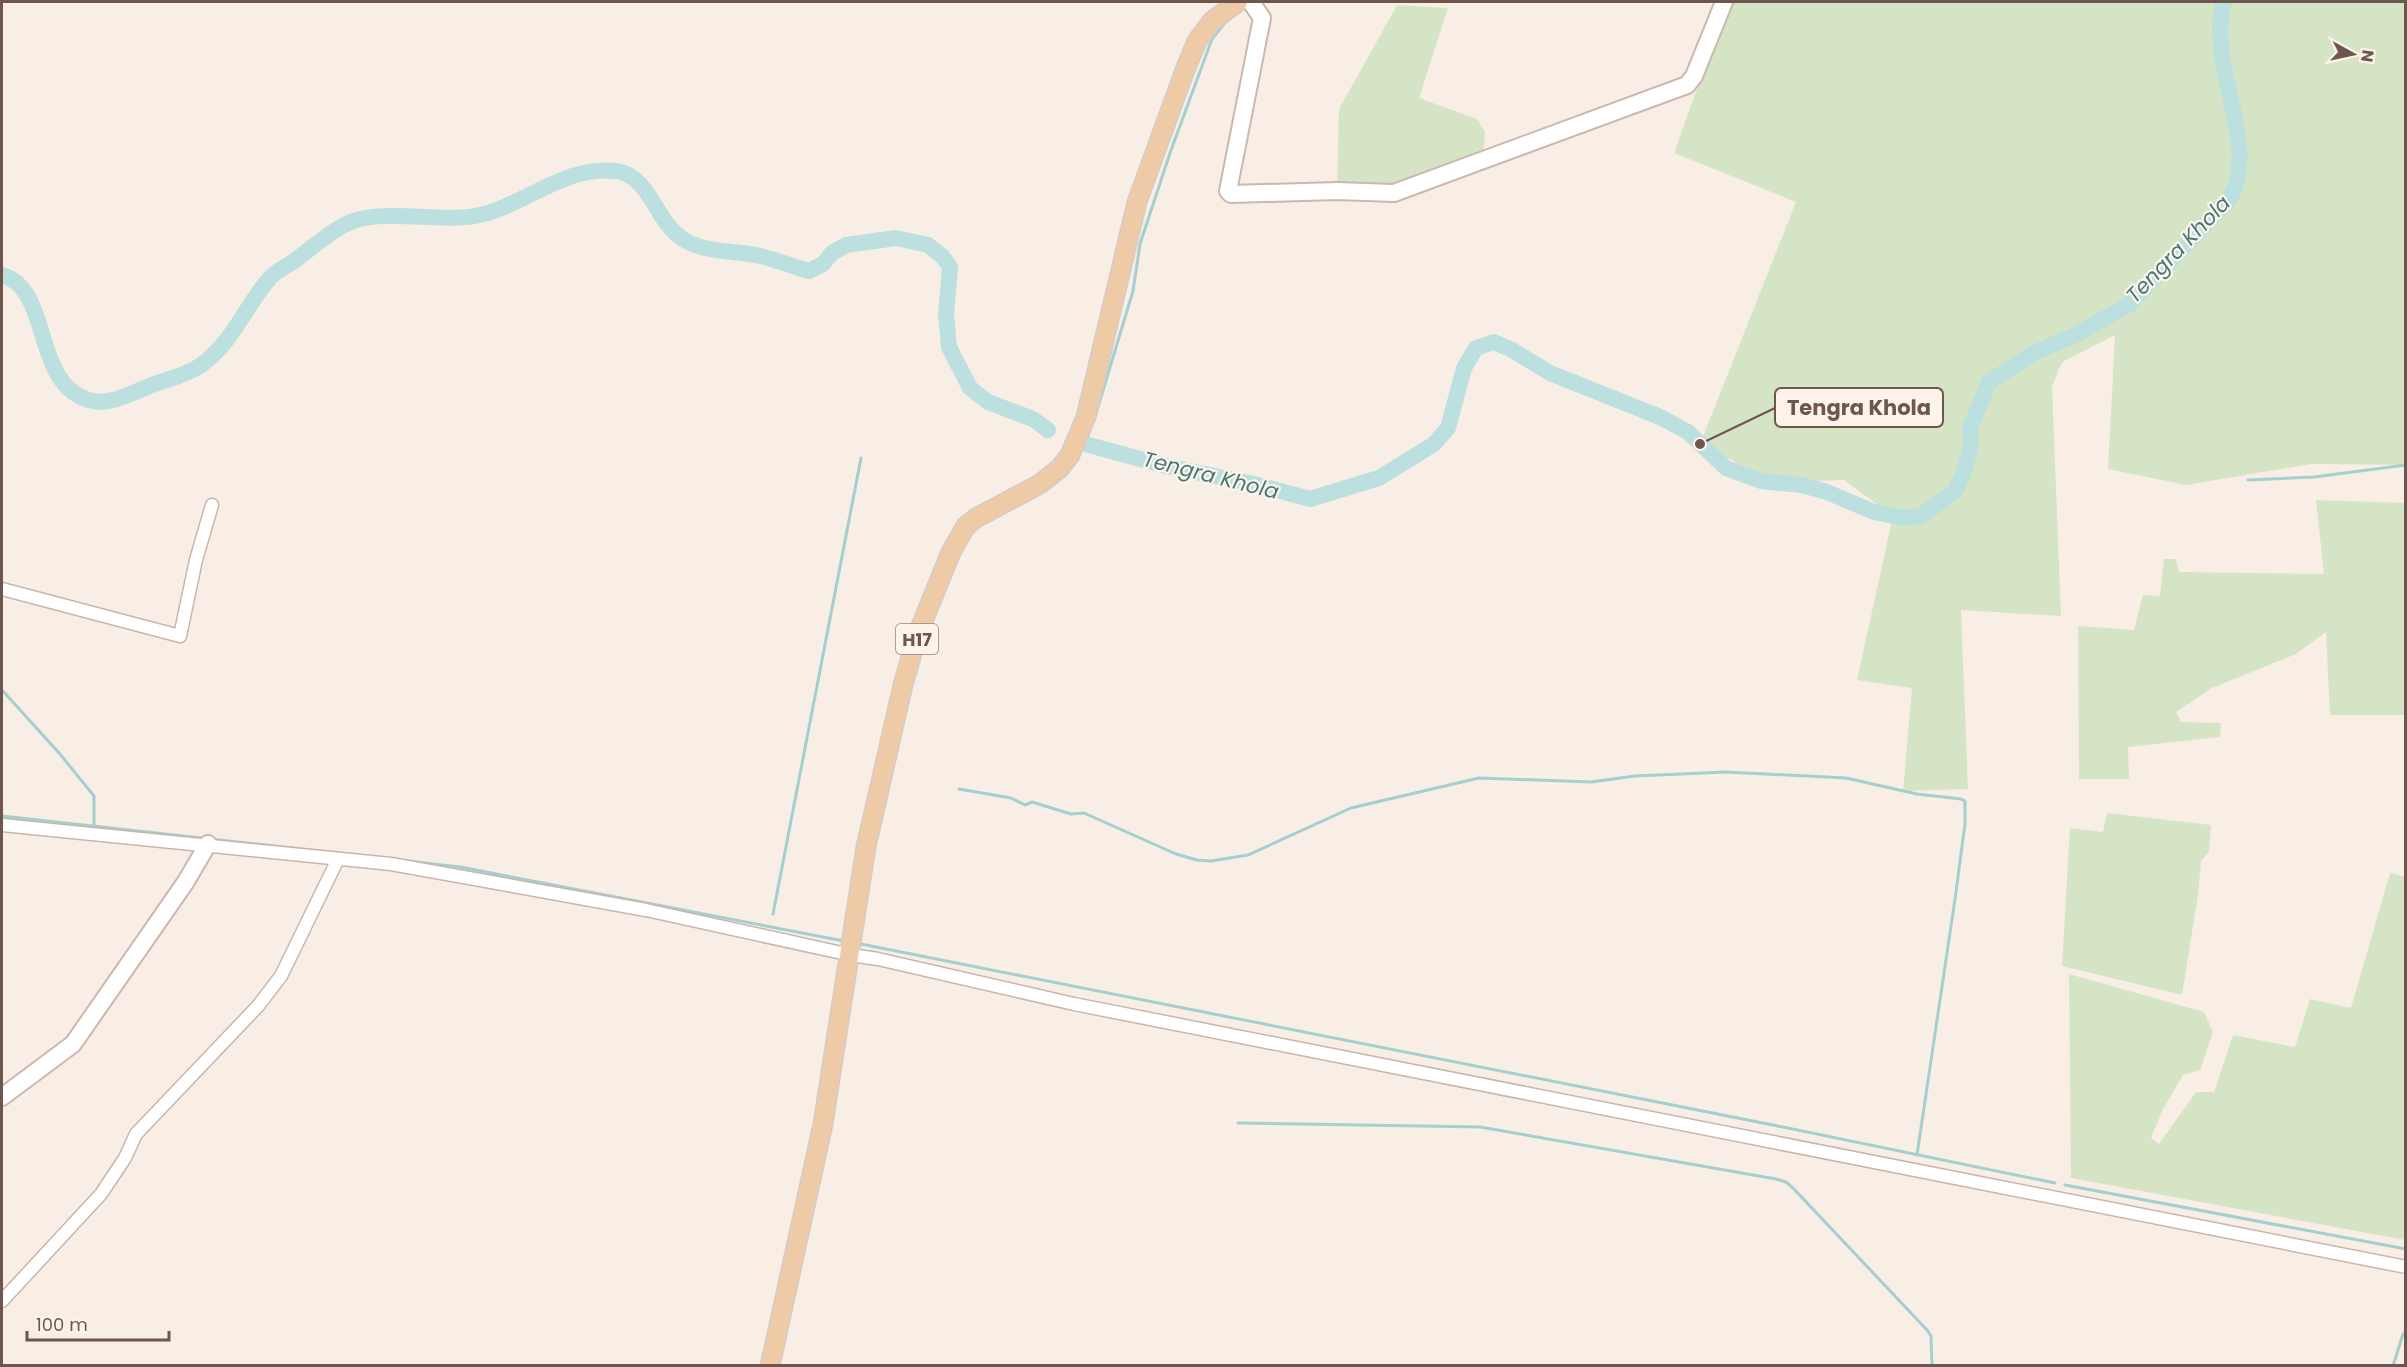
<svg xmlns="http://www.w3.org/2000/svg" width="2407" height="1367" font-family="Poppins,sans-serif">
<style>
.green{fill:#d6e4c6}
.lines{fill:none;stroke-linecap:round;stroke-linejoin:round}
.stream{stroke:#a4cfd0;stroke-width:3}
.river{stroke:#bcdfdf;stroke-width:16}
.street-casing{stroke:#c8b6ad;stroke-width:15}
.secondary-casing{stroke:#cdb7ae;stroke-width:20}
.primary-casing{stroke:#d4ccca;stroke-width:21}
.street{stroke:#fff;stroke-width:12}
.secondary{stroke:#fff;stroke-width:16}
.primary{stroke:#efcaa6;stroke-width:18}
.labels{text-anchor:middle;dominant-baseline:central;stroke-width:4.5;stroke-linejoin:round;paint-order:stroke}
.shield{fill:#fcf3eb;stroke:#99847d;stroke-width:1.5}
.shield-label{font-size:18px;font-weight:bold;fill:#6e554e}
.water-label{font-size:21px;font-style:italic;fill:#477778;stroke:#fcf3eb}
.leader{fill:none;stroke:#6e554e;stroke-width:2}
.callout-dot{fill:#6e554e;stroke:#fcf3eb;stroke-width:2}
.callout{fill:#fcf3eb;stroke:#6e554e;stroke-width:2}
.callout-label{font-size:21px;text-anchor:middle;font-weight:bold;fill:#6e554e}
</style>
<rect width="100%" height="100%" fill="#f9eee5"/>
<g class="green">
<polygon points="1728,2 2394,2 2405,3 2405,465 2311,464 2186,485 2108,469 2115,335 2062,362 2052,386 2061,616 1961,610 1968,789 1903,791 1912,688 1857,680 1893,516 1844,480 1774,482 1700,444 1796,202 1674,153"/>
<polygon points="1397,5 1448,8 1419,98 1477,119 1485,132 1483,161 1394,193 1337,191 1339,109"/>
<polygon points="2316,500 2405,503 2405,715 2330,715 2326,632 2296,654 2212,688 2176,712 2181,722 2221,723 2220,737 2128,747 2129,779 2079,779 2078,626 2134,630 2143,595 2160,596 2164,559 2176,559 2179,572 2324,574"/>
<polygon points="2107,813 2211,825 2209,852 2201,861 2198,895 2182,995 2062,966 2070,828 2103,832"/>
<polygon points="2390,873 2406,877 2405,1240 2071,1178 2069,974 2204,1012 2213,1032 2200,1070 2183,1075 2163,1109 2151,1138 2159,1144 2196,1092 2214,1092 2233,1035 2295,1047 2310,999 2351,1008"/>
</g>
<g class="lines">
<g class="stream">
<polyline points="1095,417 1133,291 1140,244 1170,153 1212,39 1228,19"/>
<polyline points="1085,444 1089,432"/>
<polyline points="2248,480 2314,477 2406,465"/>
<polyline points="2,690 60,754 94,796 94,825"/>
<polyline points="959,789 1011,798 1025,805 1032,802 1071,814 1084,813 1176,854 1197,860 1211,861 1248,855 1351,808 1479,778 1591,782 1635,776 1726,772 1846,778 1917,794 1961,799 1965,801 1965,824 1955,899 1917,1155"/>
<polyline points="2,816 357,855"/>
<polyline points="399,860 460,867 844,941"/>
<polyline points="773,914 861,458"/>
<polyline points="861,944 1773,1125 2055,1183"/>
<polyline points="1238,1123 1480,1127 1776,1179 1786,1182 1793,1188 1927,1330 1931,1336 1932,1366"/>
<polyline points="2065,1185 2406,1249"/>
<polyline points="2393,1366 2403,1334"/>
</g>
<g class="river">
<path d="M2 275C53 289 31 388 93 401 109 405 130 394 145 388 163 380 186 376 201 365 233 342 245 307 269 279 275 272 285 267 293 262 310 249 327 234 346 224 381 207 438 223 475 216 524 207 563 165 616 171 649 175 655 219 680 237 701 253 731 250 756 255 774 259 791 266 809 271L823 264 832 253 846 245 896 238 928 245 943 257 950 267 946 314 949 347 970 388 988 402 1033 419 1048 430"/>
<path d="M1085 444 1166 466 1254 484 1310 499 1379 478 1434 444 1448 428 1464 368 1476 348 1494 342 1512 350 1550 373 1660 417 1688 432 1726 468 1761 481 1802 485 1827 492 1874 512 1903 518 1921 516 1955 491 1963 474 1970 450V428L1989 382 2034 353 2077 334 2130 304 2229 200C2262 147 2205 63 2224 2"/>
</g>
<defs>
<g id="street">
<polyline points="2,589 180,636 196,560 212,505"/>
<polyline points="2,825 391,864 646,910 851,955 878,959 1074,1004 2406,1267"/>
<polyline points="2,1301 101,1194 125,1158 136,1134 258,1006 281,976 338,859"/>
</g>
<g id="secondary">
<polyline points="1251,2 1262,18 1228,191 1231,194 1337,191 1394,193 1687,85 1694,76 1724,2"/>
<polyline points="2,1097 73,1044 185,883 208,844"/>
</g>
<polyline id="primary" points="770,1366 823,1124 866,847 903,685 917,636 951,552 966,526 976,518 1040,484 1060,468 1070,455 1086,417 1137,202 1185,70 1197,41 1212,21 1238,2"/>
</defs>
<use href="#street" class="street-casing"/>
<use href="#secondary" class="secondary-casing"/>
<use href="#primary" class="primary-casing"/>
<use href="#street" class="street"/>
<use href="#secondary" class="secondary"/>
<use href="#primary" class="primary"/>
</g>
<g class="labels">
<rect class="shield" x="896" y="624" width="42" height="30" rx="4.5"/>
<g class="shield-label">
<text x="917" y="639">H17</text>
</g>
<g class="water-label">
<text transform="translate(2178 249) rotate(-46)">Tengra Khola</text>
<text transform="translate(1211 475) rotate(14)">Tengra Khola</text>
</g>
</g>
<path class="leader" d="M1700 444L1775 408"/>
<circle class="callout-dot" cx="1700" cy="444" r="6"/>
<rect class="callout" x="1775" y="388" width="168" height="39" rx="6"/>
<g class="callout-label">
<text x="1859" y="415">Tengra Khola</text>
</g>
<rect width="2407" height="1367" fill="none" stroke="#6e554e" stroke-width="6"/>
<g transform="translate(2353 54) rotate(98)" stroke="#fcf3eb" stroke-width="4.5" paint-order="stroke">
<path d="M0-4.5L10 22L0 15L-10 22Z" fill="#6e554e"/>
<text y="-9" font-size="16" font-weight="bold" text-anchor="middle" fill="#6e554e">N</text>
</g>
<path d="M27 1331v9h142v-9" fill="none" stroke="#6e554e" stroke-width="3"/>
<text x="36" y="1331" font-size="18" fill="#6e554e" stroke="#fcf3eb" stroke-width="4.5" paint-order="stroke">100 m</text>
</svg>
